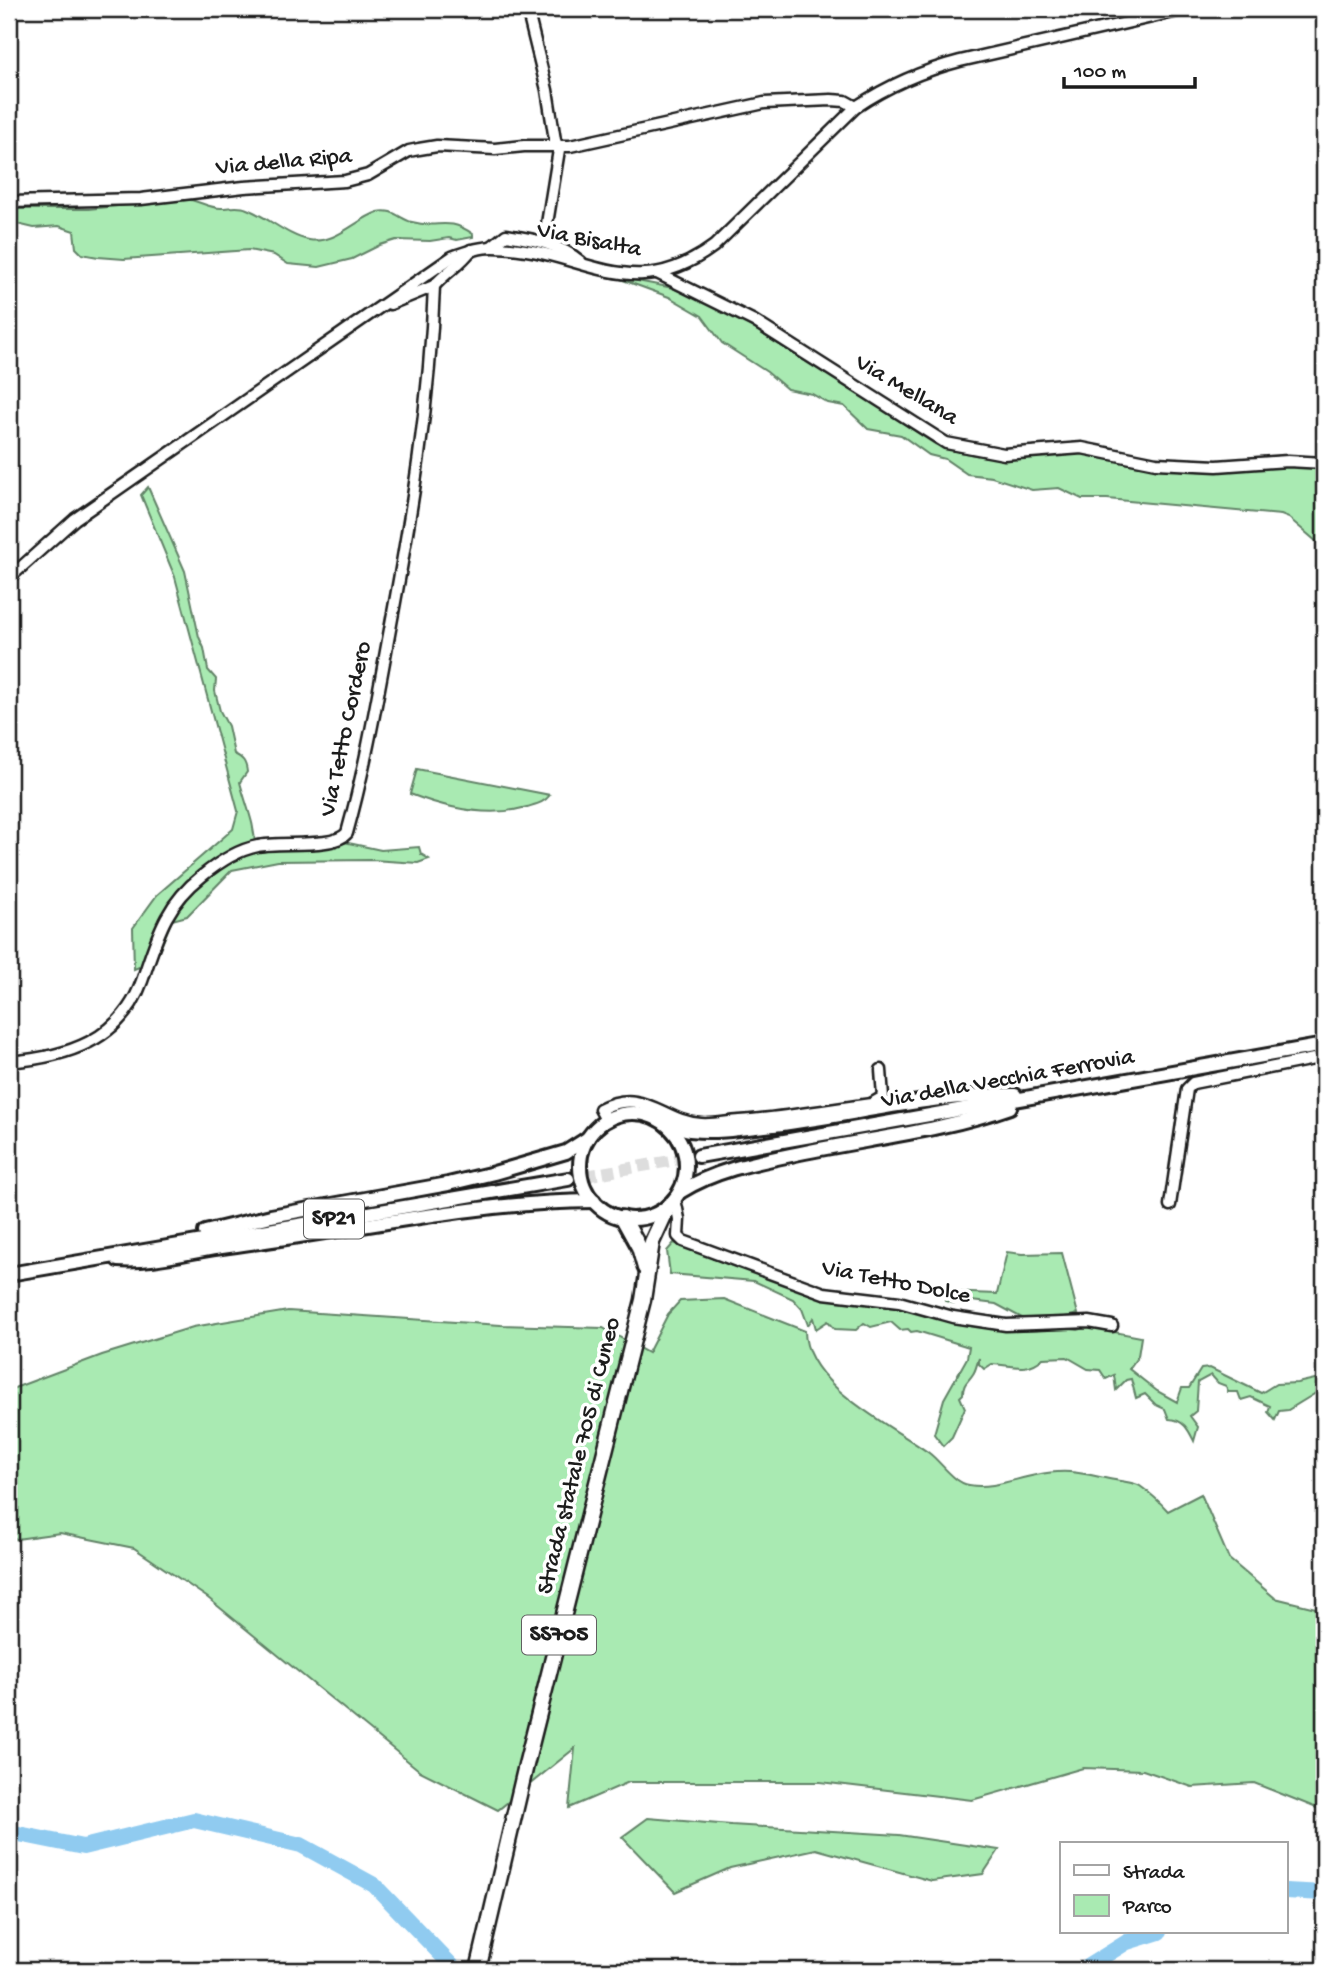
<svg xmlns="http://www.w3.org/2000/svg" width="1333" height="1979" font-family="'Gochi Hand',sans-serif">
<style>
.green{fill:#a9eab2;stroke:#628367;stroke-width:2}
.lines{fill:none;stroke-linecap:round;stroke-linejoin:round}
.river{stroke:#90cbf0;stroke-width:16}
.major-tunnel{stroke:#ddd;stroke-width:12;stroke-dasharray:12 6;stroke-linecap:butt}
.minor-casing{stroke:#1c1c1c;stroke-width:15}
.major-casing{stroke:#1c1c1c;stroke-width:18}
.highway-casing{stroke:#1c1c1c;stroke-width:19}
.minor{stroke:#fff;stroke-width:10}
.major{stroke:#fff;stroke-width:12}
.highway{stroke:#fff;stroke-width:14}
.labels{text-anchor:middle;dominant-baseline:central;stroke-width:7;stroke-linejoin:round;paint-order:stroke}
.shield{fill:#fff;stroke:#606060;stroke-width:2}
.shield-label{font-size:23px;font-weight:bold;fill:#1c1c1c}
.street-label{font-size:24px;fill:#1c1c1c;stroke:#fff}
</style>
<rect width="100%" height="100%" fill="#fff"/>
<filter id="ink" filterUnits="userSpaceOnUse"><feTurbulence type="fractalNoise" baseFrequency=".0143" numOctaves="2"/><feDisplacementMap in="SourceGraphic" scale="14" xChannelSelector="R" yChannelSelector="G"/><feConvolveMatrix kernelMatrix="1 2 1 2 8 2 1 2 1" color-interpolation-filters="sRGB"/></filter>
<g filter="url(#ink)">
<g class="green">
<path d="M185 199C198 200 208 208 221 208 230 208 239 205 247 209 268 217 287 236 309 240 335 245 356 219 378 212 393 208 400 219 412 222 439 230 445 215 473 234V237L457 240 449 238 430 241 396 240 380 245 352 259 319 267 288 264 274 255 249 250 124 259 98 257 82 254 76 248 74 231 59 226 34 228 13 223 9 224V209H88Z"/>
<polygon points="612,276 673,288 725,311 830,375 935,444 954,451 986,457 1007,457 1082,452 1160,468 1291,465 1324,469 1324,548 1289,518 1281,515 1107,499 1082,499 1059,488 1032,490 992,477 967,474 945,459 929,455 901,435 868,429 844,406 828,403 812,394 787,389 767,372 722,343 702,316 669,297"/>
<path d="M148 487 185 571 199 637 204 648 208 670 216 679 215 691 220 711 228 726 234 754C243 758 246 762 247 772L240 782C246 806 255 823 255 847L344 842 381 850 419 847 421 854 429 859 418 863 372 860 278 861 232 870 187 916 172 920 155 961 134 969 133 928 157 895 233 829 238 811 175 577 141 495Z"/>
<path d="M417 769 550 795C544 803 537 804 527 807 489 818 446 808 410 794Z"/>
<path d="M674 1243 735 1267 782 1281 816 1297 904 1307 949 1322 1021 1331 1041 1330 1039 1321 1022 1318 996 1304 963 1300 953 1303 945 1301V1292L997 1294 1007 1252 1022 1254 1062 1253 1078 1314 1057 1319 1059 1327 1078 1330 1088 1327 1141 1337 1138 1356 1129 1369 1157 1391 1177 1402 1182 1388H1189L1201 1369 1210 1368 1261 1393 1276 1384 1297 1383 1324 1377V1388L1288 1410 1279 1411 1275 1420 1268 1412 1270 1406 1251 1397 1241 1400 1238 1392H1228L1226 1386 1218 1383 1211 1375 1198 1382 1196 1411 1190 1416 1198 1427 1194 1441C1188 1429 1184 1420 1169 1419L1165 1409 1156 1405 1145 1394 1136 1398 1131 1379 1126 1380 1116 1390 1114 1375 1106 1379 1100 1370 1088 1369 1067 1357 1043 1358C1027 1373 1012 1365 992 1364L984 1369 979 1364V1358C977 1363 976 1370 973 1374 968 1382 963 1383 963 1394L960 1397 965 1408 952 1437 943 1446 934 1434 944 1399 967 1358 969 1347 917 1331 911 1332 908 1329 900 1330 891 1322 871 1327 864 1323 856 1330 835 1329 828 1321 816 1329 813 1318 808 1325 802 1309 793 1299 754 1281 670 1274 667 1251Z"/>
<path d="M724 1299 805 1331C805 1385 891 1425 929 1453 940 1461 954 1483 969 1485 992 1489 1014 1479 1036 1475 1070 1468 1083 1474 1115 1480 1123 1482 1133 1482 1140 1486 1150 1493 1160 1502 1168 1511L1201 1494 1229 1559 1275 1598 1324 1610V1811L1254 1783 1192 1787 1143 1770 1083 1768 972 1800 820 1782H629L569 1808 575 1748 498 1810 420 1771 208 1598 134 1548 60 1533 9 1540V1390L102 1355 193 1327 288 1311 501 1325 603 1328 648 1353 668 1314 680 1301Z"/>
<polygon points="648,1818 731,1825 899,1835 999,1850 983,1874 932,1881 816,1849 730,1868 675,1892 622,1837"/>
</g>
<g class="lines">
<g class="river">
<polyline points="9,1832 83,1847 194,1820 301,1845 374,1885 456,1970"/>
<polyline points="1286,1891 1324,1893"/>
<polyline points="1082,1970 1127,1942 1159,1932"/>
</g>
<polyline class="major-tunnel" points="568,1179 699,1156"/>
<defs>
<g id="minor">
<polyline points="527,9 547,90 555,140 559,150 544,242"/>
<polyline points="9,202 141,199 244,187 345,181 368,175 409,151 419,149 437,146 495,149 524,146 570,146 764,103 831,100 845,101 856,107"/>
<path d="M491 247 506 235C533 239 560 244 581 262"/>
<polyline points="657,273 754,321 946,443 1004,454 1082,448 1156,463 1217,466 1288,461 1324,463"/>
<polyline points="390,304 434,286"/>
<path d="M9 578 75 519 452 257C465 252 479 247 493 247 580 247 630 309 714 246L856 107C889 85 921 71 960 61L1187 9"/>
<path d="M9 1062C66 1057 121 1041 142 981 157 938 164 906 202 876 219 862 237 850 258 846 279 841 334 849 347 833 366 765 378 694 391 624 412 510 430 403 434 286 446 272 461 264 471 250"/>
<path d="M606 1120 600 1109C645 1086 662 1122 701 1124 713 1125 726 1122 739 1121 783 1118 827 1110 871 1104L883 1097 881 1070"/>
<polyline points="675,1199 679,1219 678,1236 683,1241 824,1293 899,1302 953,1317 1006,1325 1089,1322 1112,1326"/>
<polyline points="1170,1205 1187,1089 1193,1083 1324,1057"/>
</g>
<g id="major">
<circle cx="633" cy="1166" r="53"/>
<path d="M660 1120C669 1123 680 1128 690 1130 715 1133 741 1129 765 1126 849 1117 931 1093 1015 1095"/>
<polyline points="699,1156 1324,1045"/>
<path d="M680 1192C713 1171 752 1163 791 1155 864 1139 940 1132 1010 1107"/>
<polyline points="205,1232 271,1216 448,1184 494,1173 566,1152 588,1138"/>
<path d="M118 1260C154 1263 193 1250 229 1246 351 1231 470 1202 594 1201"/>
<polyline points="9,1274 568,1179"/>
</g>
<g id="highway">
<polyline points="623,1218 639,1247 645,1268"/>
<polyline points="478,1970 526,1765 643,1300 652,1242 669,1205"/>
</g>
</defs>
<use href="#minor" class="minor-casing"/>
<use href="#major" class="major-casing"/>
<use href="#highway" class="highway-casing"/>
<use href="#minor" class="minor"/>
<use href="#major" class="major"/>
<use href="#highway" class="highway"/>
</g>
</g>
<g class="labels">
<g class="shield">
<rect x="304" y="1199.5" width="60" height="39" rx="5"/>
<rect x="522" y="1615.5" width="74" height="39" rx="5"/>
</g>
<g class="shield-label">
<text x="334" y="1219">SP21</text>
<text x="559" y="1635">SS705</text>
</g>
<g class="street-label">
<text transform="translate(284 163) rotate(-5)">Via della Ripa</text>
<text transform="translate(589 241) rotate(11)">Via Bisalta</text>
<text transform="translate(906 391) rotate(31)">Via Mellana</text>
<text transform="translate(347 729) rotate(-78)">Via Tetto Cordero</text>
<text transform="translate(1008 1080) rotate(-10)">Via della Vecchia Ferrovia</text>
<text transform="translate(896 1283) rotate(11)">Via Tetto Dolce</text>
<text transform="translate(580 1456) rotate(-76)">Strada statale 705 di Cuneo</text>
</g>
</g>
<rect width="1333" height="1979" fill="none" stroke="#fff" stroke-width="35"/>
<rect x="18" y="18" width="1298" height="1944" fill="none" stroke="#1c1c1c" stroke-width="2.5" filter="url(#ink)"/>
<rect x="1060" y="1842" width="228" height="91" fill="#ffffff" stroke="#a4a4a4" stroke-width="2"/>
<rect x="1074" y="1865" width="35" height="10" fill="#ffffff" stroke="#a4a4a4" stroke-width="2"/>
<text x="1123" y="1878" font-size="21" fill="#1c1c1c">Strada</text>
<rect x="1074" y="1895" width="35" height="21" fill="#a9eab2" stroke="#a4a4a4" stroke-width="2"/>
<text x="1123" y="1912" font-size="21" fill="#1c1c1c">Parco</text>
<path d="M1064 77v10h131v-10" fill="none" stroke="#1c1c1c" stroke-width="3.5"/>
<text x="1074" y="77" font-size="21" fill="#1c1c1c" stroke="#ffffff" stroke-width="5" paint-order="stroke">100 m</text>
</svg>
